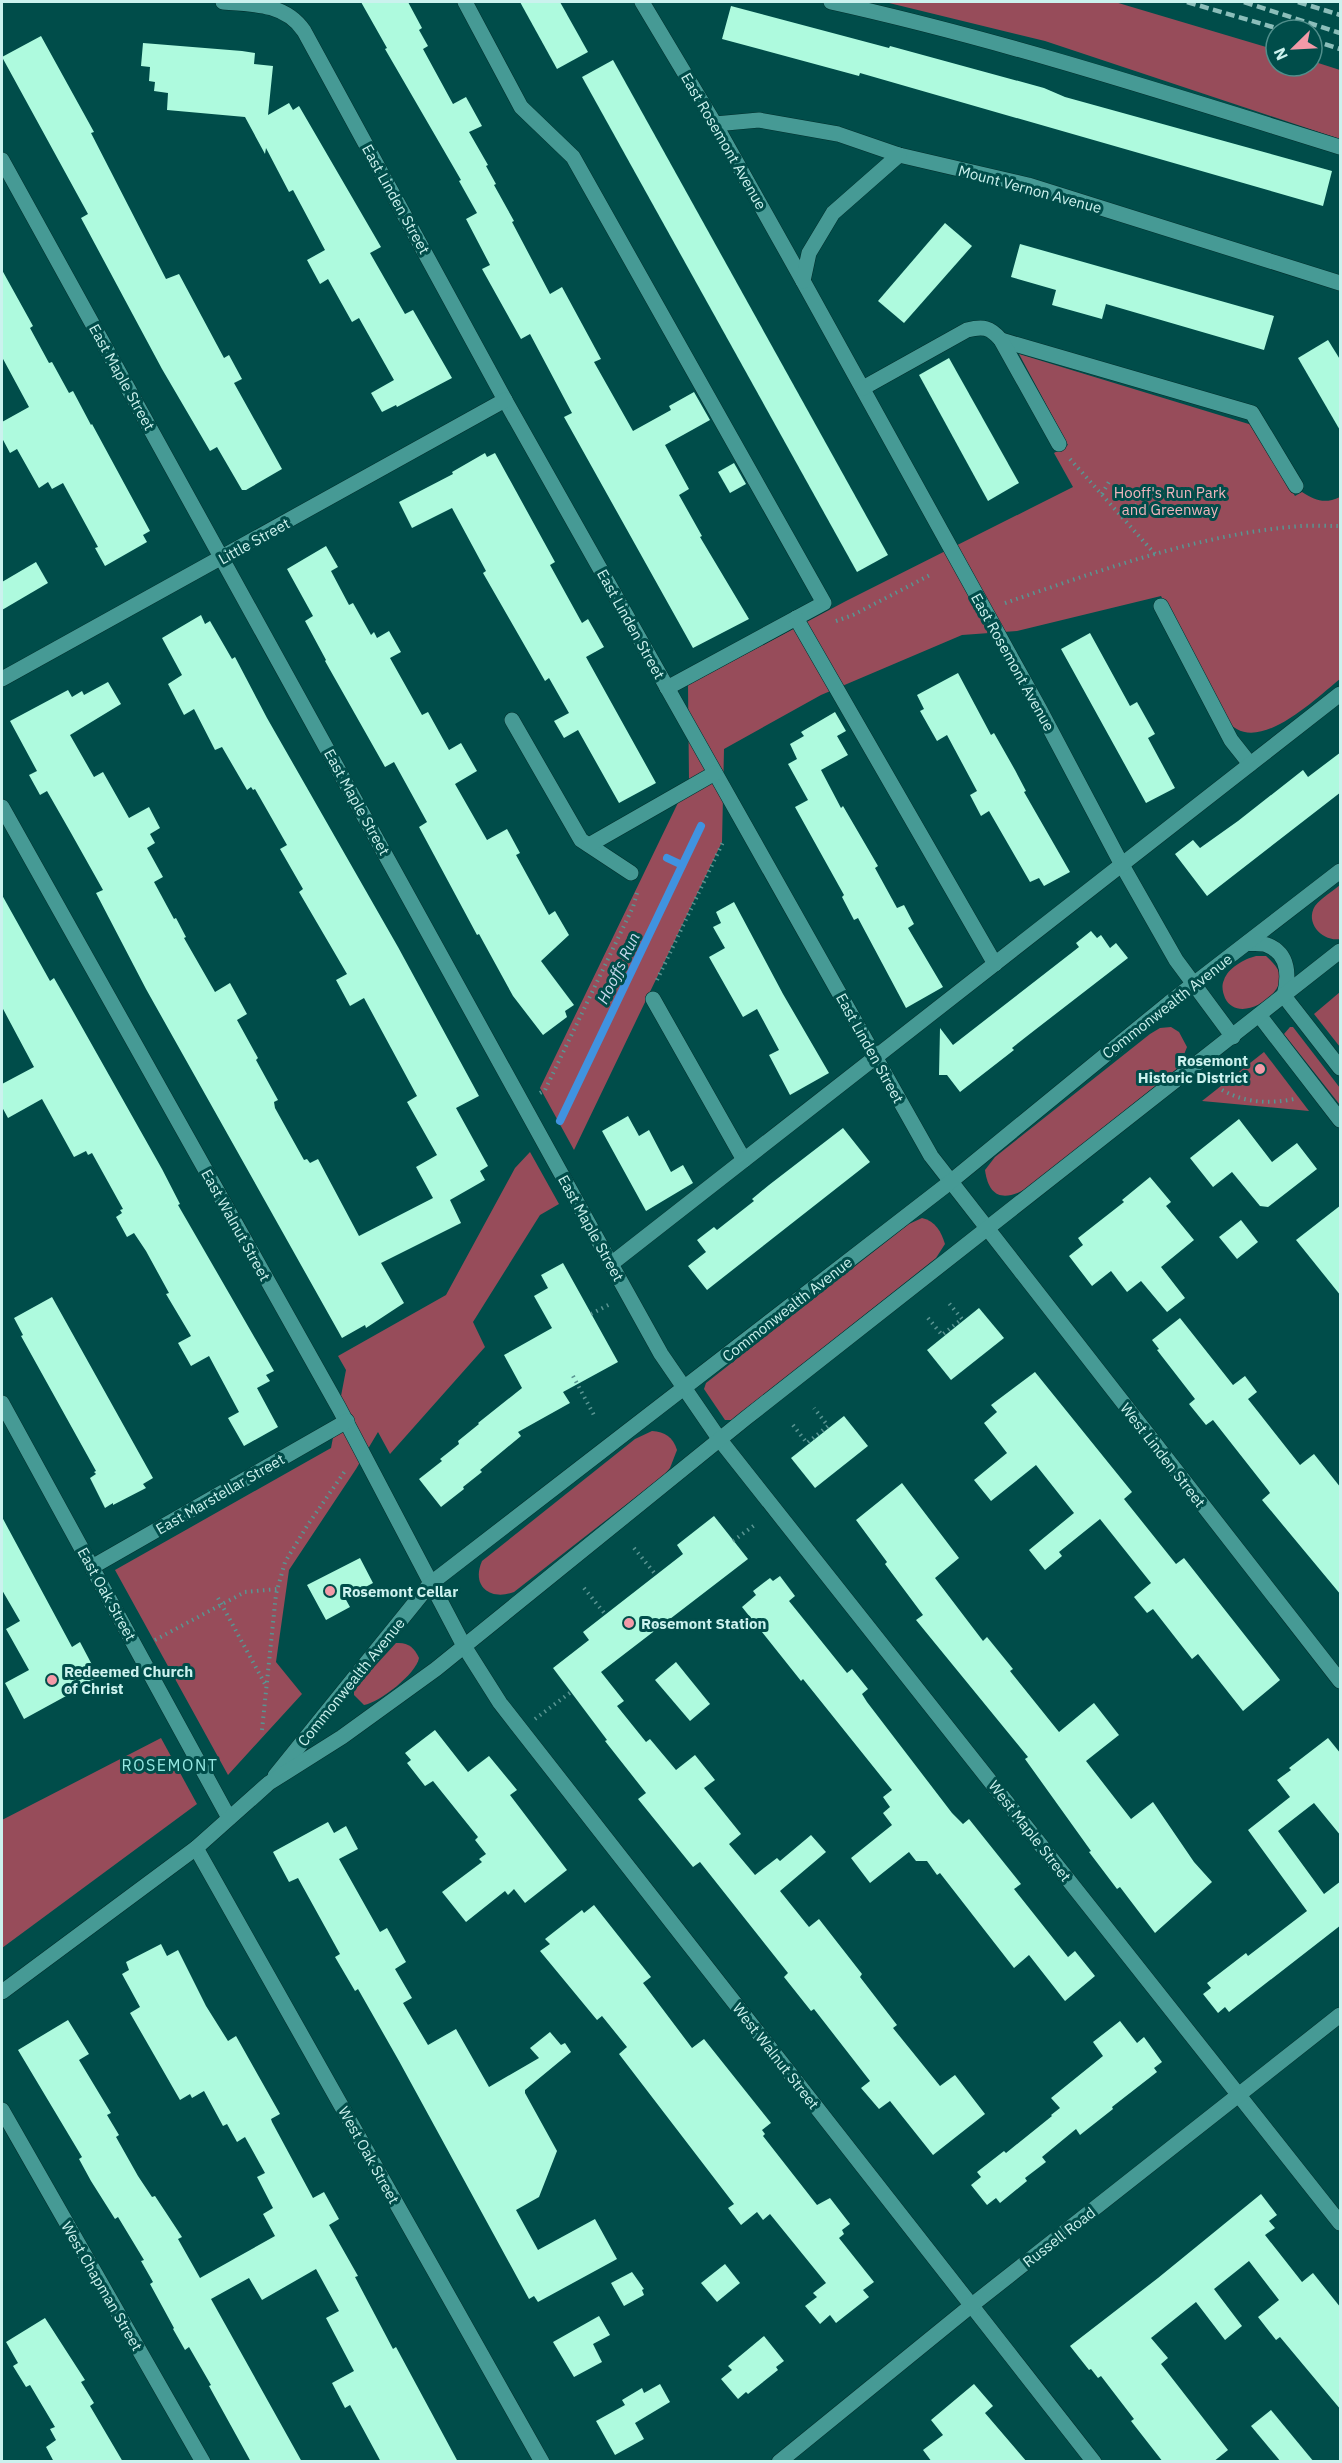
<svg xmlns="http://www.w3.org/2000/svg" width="1342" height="2463" font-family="'IBM Plex Sans',sans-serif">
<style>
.green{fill:#974c5a}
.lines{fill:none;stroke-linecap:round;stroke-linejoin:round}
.stream{stroke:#4093e0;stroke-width:8}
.building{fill:#aefade}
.minor-casing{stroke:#00302e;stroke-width:16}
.path{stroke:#599592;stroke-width:4;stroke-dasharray:1.5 4.5;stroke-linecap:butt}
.minor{stroke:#469a95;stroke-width:15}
.rail{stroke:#8bbeba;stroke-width:4.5;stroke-dasharray:9 4.5;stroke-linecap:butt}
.poi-dot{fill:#f39aa8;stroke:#004d4a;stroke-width:2}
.labels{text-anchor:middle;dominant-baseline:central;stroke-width:6;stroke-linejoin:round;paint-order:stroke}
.street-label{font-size:15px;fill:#cbf2ee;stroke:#004d4a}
.park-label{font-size:15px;fill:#f0b5bd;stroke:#004d4a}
.poi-label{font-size:15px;font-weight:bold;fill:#cbf2ee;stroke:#004d4a;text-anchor:start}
.water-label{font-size:16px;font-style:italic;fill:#c7daee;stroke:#004d4a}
.neighbourhood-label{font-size:16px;letter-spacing:1.5px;fill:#96e9e3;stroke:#004d4a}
</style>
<rect width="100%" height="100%" fill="#004d4a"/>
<g class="green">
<polygon points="885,2 1115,2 1276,50 1276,66 1312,66 1312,61 1340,70 1340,139 1045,41"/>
<path d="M1019 354 1252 425 1295 496 1302 492C1316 501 1325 504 1340 497V679C1316 698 1252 762 1225 717L1161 596 1017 631 962 635 821 695 724 749 722 842 574 1150 540 1088 689 780 688 685 846 601 1073 487 1054 453 1068 445Z"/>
<path d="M1340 885V939C1324 942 1304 924 1315 906 1321 898 1333 891 1340 885Z"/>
<path d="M1256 956H1266C1272 962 1281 969 1280 979 1278 1000 1237 1023 1225 998 1223 993 1221 986 1224 980 1228 968 1244 959 1256 956Z"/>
<polygon points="1340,992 1340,1047 1314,1014"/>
<path d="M1171 1027 1179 1032 1187 1047 1179 1067 1029 1187C1006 1201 989 1200 985 1170L995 1157 1150 1034 1160 1028Z"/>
<polygon points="1290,1027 1293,1027 1340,1088 1340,1105 1284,1034"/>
<polygon points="1264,1052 1309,1111 1202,1101"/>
<polygon points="530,1152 559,1204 540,1215 473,1322 485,1347 390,1454 378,1432 356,1469 289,1570 276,1662 302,1694 228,1775 115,1570 331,1448 346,1370 338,1356 446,1295 515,1168"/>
<path d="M922 1218C936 1221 941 1232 945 1244L936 1258 732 1420H725L704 1389 706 1383 909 1224Z"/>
<path d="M652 1431C665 1432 673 1437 677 1450L670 1468 664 1475 514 1592C490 1601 471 1586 482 1561L635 1439Z"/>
<path d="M396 1643C408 1642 414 1647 419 1658 416 1674 380 1702 364 1705L354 1695V1689Z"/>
<polygon points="161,1738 197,1804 2,1948 2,1820"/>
</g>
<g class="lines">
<g class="stream">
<polyline points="667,858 682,865"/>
<polyline points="560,1121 701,826"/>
</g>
</g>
<g class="building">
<polygon points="361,2 408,2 422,28 419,30 428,46 423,49 453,104 466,97 482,126 469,132 488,165 486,166 496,184 494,185 514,221 512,222 550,294 562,287 601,359 594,362 633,431 671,410 669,406 694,392 710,420 665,445 689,489 679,495 702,536 700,537 749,619 693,648 564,417 572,413 530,334 521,339 482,269 490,265 466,219 477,213 459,181 461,180 385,49 387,48"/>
<polygon points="520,2 560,2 588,52 557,69"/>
<polygon points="731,6 889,48 890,46 1044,88 1065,97 1332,171 1323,206 860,73 859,76 722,39"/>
<polygon points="41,36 94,132 91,133 166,279 179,274 224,358 229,355 242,379 234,383 282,469 246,490 242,490 217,447 210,451 162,369 81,218 88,214 2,57"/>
<polygon points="143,43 242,51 255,53 254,64 273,66 268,115 289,103 293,110 299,106 381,247 370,253 405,314 413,310 452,378 397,407 396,405 382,412 371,393 394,380 359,318 352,322 328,279 320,284 307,260 325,250 293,190 289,192 266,148 265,154 245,117 167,110 168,93 154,91 155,82 149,81 150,67 141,66"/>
<polygon points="613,60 888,555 857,572 582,77"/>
<polygon points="945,223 972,246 904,323 878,301"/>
<polygon points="1020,244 1274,316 1264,350 1106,304 1102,319 1052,305 1056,290 1011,277"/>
<polygon points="2,270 33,326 30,328 49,363 52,362 69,393 73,391 91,425 92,424 150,531 143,535 147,542 105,566 95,548 98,547 63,483 52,489 48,482 39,488 17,449 10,453 2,438 2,422 29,407 2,357"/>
<polygon points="1328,340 1341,361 1341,432 1298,358"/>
<polygon points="949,358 1019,483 988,501 919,375"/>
<polygon points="485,453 487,457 495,453 555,562 550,565 582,623 588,619 604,647 586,657 656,783 619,803 578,730 564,738 554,721 569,713 549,678 545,681 483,573 486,571 452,508 412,528 399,502 453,474 452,472"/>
<polygon points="734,463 746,484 730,493 718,472"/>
<polygon points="326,546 338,567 331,571 349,605 353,603 371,635 374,632 377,638 389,631 401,652 390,658 422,715 428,712 449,750 461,743 477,771 455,784 487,840 507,829 520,853 516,855 549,915 555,911 569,935 541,961 574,1005 565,1011 567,1017 543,1035 513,996 479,934 477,935 419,827 427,822 394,762 385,767 325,661 326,660 305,621 313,616 287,569"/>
<polygon points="36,562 48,583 2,610 2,582"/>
<polygon points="201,615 205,624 210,621 232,659 235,657 267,718 398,947 479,1096 456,1108 488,1166 480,1171 485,1180 450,1200 461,1223 381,1263 404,1303 366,1328 365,1325 342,1338 146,989 96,893 103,890 71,833 47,791 40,795 29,775 37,771 10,721 68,690 72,697 82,691 84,695 108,682 121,704 70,735 94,777 103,772 129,818 149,807 160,828 150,834 155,843 147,848 163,877 154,882 174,919 176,918 186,937 184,938 215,992 230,983 247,1014 237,1020 258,1058 256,1060 278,1100 274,1102 275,1108 304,1160 307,1159 310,1163 318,1159 359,1236 433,1198 416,1167 437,1155 407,1102 417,1096 364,998 350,1006 336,980 347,974 299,892 303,889 280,849 287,845 255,789 253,790 251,787 247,790 222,747 215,750 194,709 184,715 168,684 182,675 162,638"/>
<polygon points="1090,633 1130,706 1137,702 1155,734 1148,738 1175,788 1146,803 1061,649"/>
<polygon points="958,673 991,735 994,733 1015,770 1026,791 1024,792 1070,872 1044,886 1039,878 1030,882 989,811 981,816 970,795 977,791 947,735 937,741 920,711 924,709 917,695"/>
<polygon points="835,712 846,731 837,736 848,755 821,770 841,808 843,806 878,866 875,868 897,908 904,905 914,924 908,928 943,987 906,1008 858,918 854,920 842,897 844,895 795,807 808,800 788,764 797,759 790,744 804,736 801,732"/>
<polygon points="1341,752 1341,792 1207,896 1175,854 1193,840 1200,848 1238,821 1303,770 1308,777"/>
<polygon points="2,895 50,981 54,978 74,1013 162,1169 180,1204 178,1205 274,1371 266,1375 270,1381 257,1388 278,1427 244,1446 228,1418 239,1412 209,1356 191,1366 178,1343 191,1336 166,1294 169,1293 146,1251 134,1233 127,1237 116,1217 122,1213 120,1210 123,1209 92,1153 88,1155 86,1151 74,1157 42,1099 8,1118 2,1107 2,1084 34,1067 2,1007"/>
<polygon points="734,902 783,994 829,1073 790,1095 769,1055 779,1050 757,1009 743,1017 709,957 725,948 713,927 721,923 716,912"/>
<polygon points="1091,931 1097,938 1101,935 1110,948 1116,943 1128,958 1031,1033 1012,1048 1014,1050 960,1092 947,1075 939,1075 940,1028 953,1045 1079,947 1076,943"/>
<polygon points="628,1116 639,1136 649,1130 671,1172 683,1165 693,1183 646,1211 602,1131"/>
<polygon points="1239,1119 1272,1162 1297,1143 1317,1169 1268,1207 1260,1206 1232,1172 1213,1187 1190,1158"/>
<polygon points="843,1128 870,1162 707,1290 688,1266 706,1252 697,1240 714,1227 717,1230 754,1201 752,1199 769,1185"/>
<polygon points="1150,1177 1171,1202 1166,1206 1194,1240 1161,1267 1185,1298 1167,1312 1141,1281 1127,1292 1111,1271 1092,1286 1069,1256 1083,1245 1078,1238 1124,1202 1122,1200"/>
<polygon points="1341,1205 1341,1296 1296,1240"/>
<polygon points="1241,1220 1258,1242 1237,1259 1219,1237"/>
<polygon points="563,1263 618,1362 563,1392 570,1403 518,1432 521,1436 480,1470 482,1472 463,1487 464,1489 441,1507 419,1479 442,1461 440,1459 459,1444 458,1441 479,1424 478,1423 522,1388 504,1355 552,1328 534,1296 548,1288 541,1275"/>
<polygon points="52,1297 153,1478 143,1484 146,1488 113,1505 113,1503 105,1508 90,1478 96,1474 94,1472 96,1471 21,1336 23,1335 14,1318"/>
<polygon points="979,1308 1004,1338 951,1380 927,1350"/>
<polygon points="1180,1318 1233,1385 1245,1376 1257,1392 1248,1399 1300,1465 1314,1454 1341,1488 1341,1595 1262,1500 1270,1493 1268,1490 1213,1420 1206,1425 1189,1404 1195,1399 1157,1350 1159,1349 1152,1340"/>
<polygon points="1035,1372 1132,1492 1124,1499 1176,1564 1184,1558 1280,1680 1243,1711 1198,1654 1192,1659 1153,1609 1147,1613 1134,1597 1151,1583 1100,1519 1059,1552 1062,1556 1045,1570 1029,1550 1074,1513 1036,1465 991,1501 974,1480 1007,1453 984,1423 997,1412 991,1405"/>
<polygon points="844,1416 868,1446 815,1488 791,1458"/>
<polygon points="902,1483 959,1558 935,1578 983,1641 987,1637 1013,1669 1010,1671 1059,1732 1094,1703 1119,1735 1086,1761 1131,1819 1153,1802 1194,1862 1212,1882 1155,1933 1120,1887 1117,1889 1089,1852 1091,1851 1025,1759 1028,1757 916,1620 923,1615 885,1564 887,1562 856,1520"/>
<polygon points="714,1516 748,1559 601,1672 624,1701 617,1706 646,1742 650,1739 676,1770 695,1755 715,1780 704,1788 741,1834 729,1844 755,1875 777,1858 780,1861 811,1835 826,1852 780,1891 809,1927 819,1919 862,1974 860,1977 897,2025 893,2028 940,2086 955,2075 985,2114 933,2155 890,2101 879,2109 861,2088 870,2081 814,2009 811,2011 784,1977 788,1973 700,1862 693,1867 638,1799 646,1793 605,1741 607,1740 553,1668 589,1640 583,1632 683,1554 677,1545"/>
<polygon points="2,1517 72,1647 80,1642 99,1678 24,1719 5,1683 29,1670 6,1629 20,1621 2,1590"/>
<polygon points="360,1558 373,1583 345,1598 350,1607 326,1620 307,1585"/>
<polygon points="780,1576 795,1596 789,1601 847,1673 852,1669 868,1689 862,1694 867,1702 952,1813 963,1824 969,1819 1021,1884 1014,1889 1068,1957 1075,1951 1095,1976 1065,2001 1029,1955 1014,1968 940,1873 937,1875 927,1861 916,1861 909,1852 870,1883 851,1858 892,1825 883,1813 890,1807 883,1797 892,1790 803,1679 801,1681 742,1607 756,1595 753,1591 770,1578 773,1581"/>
<polygon points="676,1662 710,1704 690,1721 655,1680"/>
<polygon points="435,1730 468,1772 489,1756 517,1790 510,1795 567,1870 525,1903 514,1889 508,1895 505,1891 466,1922 442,1892 482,1862 479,1859 486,1854 475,1840 478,1837 433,1781 425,1786 407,1763 411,1760 405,1753"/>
<polygon points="1328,1738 1341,1754 1341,1836 1314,1803 1278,1831 1324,1894 1341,1881 1341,1925 1229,2012 1225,2007 1218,2013 1203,1994 1211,1988 1207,1983 1246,1953 1248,1956 1307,1911 1248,1830 1290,1797 1277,1780 1291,1770 1289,1768"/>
<polygon points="328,1822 334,1833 346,1826 358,1849 339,1859 380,1932 387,1928 406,1962 395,1969 412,1998 403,2003 428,2045 456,2029 489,2087 539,2058 530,2048 550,2032 561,2045 565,2043 571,2052 525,2090 525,2093 557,2151 539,2197 516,2210 538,2250 595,2219 617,2259 538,2302 534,2296 529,2299 399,2061 358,1989 355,1991 335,1957 340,1954 298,1878 289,1882 273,1852"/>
<polygon points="594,1905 651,1977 643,1983 692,2048 704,2039 771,2123 762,2130 765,2134 763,2136 817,2205 830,2198 850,2224 842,2230 844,2234 839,2238 874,2282 863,2290 869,2297 836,2323 830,2315 820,2324 805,2306 817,2297 813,2293 826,2283 770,2214 763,2220 757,2212 741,2225 728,2208 734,2204 619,2054 627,2047 602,2016 597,2020 540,1951 550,1944 545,1939 582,1910 584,1913"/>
<polygon points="161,1944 167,1956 178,1950 206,2006 228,2041 236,2036 280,2114 271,2119 272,2122 313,2198 324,2192 339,2219 329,2225 358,2276 355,2277 393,2349 396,2347 458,2462 381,2462 350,2405 345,2408 332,2383 354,2371 326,2318 339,2311 316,2269 262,2300 249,2278 211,2299 302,2462 251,2462 209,2386 211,2385 189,2347 185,2350 173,2329 174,2328 150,2284 153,2282 141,2261 144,2260 118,2217 115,2219 91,2181 79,2159 82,2157 18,2050 68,2020 89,2054 79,2060 111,2113 107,2115 119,2135 116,2137 138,2176 152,2197 155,2196 182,2237 178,2239 200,2278 275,2236 263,2214 273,2208 257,2177 265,2173 245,2137 237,2142 227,2124 223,2126 204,2091 192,2098 190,2094 180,2100 130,2013 140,2007 122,1974 129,1970 126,1962"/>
<polygon points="1120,2021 1137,2043 1144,2037 1162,2062 1154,2068 1157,2072 1112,2107 1113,2109 1080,2135 1076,2129 1042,2157 1046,2162 1025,2178 1027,2181 1000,2203 996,2198 987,2205 971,2185 981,2177 977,2172 1004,2151 1006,2153 1052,2116 1051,2115 1060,2108 1051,2098 1103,2056 1093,2042"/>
<polygon points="1261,2194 1277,2215 1269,2221 1275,2228 1265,2235 1302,2282 1313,2273 1341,2308 1341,2410 1280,2337 1276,2340 1258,2317 1279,2300 1249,2261 1214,2289 1242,2326 1225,2340 1196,2302 1151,2338 1168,2358 1161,2364 1228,2450 1213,2462 1163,2462 1131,2421 1134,2419 1101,2376 1098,2378 1091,2369 1089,2370 1070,2346 1158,2278"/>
<polygon points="725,2264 740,2283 717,2302 701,2283"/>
<polygon points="632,2272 644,2289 642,2290 644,2295 624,2306 611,2283"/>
<polygon points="599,2316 610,2335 593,2344 602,2362 574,2377 553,2342"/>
<polygon points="45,2318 85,2380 81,2382 94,2403 90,2406 123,2462 54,2462 46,2447 56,2440 50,2429 55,2427 30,2385 26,2387 13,2366 18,2363 6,2342"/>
<polygon points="764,2336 784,2361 776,2367 778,2370 748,2394 746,2392 738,2399 721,2379 732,2370 728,2366"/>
<polygon points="660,2384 670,2402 635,2423 644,2439 615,2455 596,2421 625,2405 622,2400 642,2388 644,2393"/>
<polygon points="974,2384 993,2406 985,2413 1027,2462 932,2462 923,2450 943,2435 931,2420"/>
<polygon points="1271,2410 1314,2462 1281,2462 1251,2426"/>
</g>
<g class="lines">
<defs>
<g id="minor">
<path d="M223 2C254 4 286 4 304 31L505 400 931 1156 1340 1681"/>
<polyline points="465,2 521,107 573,157 824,603 667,688"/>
<polyline points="642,2 715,124 803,281 1039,708 1122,865 1176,960 1233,1037"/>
<path d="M831 2C1003 40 1172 95 1340 147"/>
<polyline points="715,124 759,120 838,134 899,155 1028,185 1340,283"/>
<polyline points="2,160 611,1264 661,1354 720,1440 1340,2223"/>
<polyline points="803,281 809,253 833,213 899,155"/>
<polyline points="1001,340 1252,413 1296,486"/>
<path d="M863 388 967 330C983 326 990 327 1001 340L1059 444"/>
<polyline points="1161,606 1231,740 1250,764"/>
<polyline points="796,618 995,964"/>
<polyline points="2,679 505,400"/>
<polyline points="512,720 581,840 631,873"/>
<polyline points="2,807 339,1408 464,1646 500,1703 1094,2462"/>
<polyline points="589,845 715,773"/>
<path d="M1247 943C1253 944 1262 943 1267 945 1290 954 1289 977 1284 996L1340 1068"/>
<polyline points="653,999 744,1160"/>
<polyline points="1259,1015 1340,1120"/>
<polyline points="611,1264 1340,694"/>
<polyline points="2,1403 229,1818"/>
<polyline points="92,1567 347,1421"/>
<polyline points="275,1776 430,1584 949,1183 1169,1003 1340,871"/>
<polyline points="196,1848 542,2462"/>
<polyline points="2,1992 196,1848 269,1783 342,1737 436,1669 746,1418 1340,951"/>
<polyline points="2,2110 203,2462"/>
<polyline points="779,2462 972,2305 1340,2015"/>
</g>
</defs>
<use href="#minor" class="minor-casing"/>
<g class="path">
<polyline points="1070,459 1155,554"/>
<polyline points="1102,494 1110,480"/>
<polyline points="1121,516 1138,504"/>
<path d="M1005 603C1096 572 1194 536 1290 527 1307 525 1324 526 1340 526"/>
<polyline points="836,621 853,615 932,574"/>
<polyline points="657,980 724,840"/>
<polyline points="1222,1076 1228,1085"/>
<path d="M1222 1090C1245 1103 1269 1104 1294 1099"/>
<polyline points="540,1093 545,1090 633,907 637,893"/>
<polyline points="591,1314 610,1304"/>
<polyline points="928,1318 942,1335 962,1319 948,1302"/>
<polyline points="573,1376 595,1417"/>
<polyline points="793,1425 807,1443 828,1426 814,1408"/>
<polyline points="733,1541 756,1524"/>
<polyline points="634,1548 656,1575"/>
<polyline points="584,1588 605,1614"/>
<polyline points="218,1598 265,1684"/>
<polyline points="155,1640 245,1592 277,1589"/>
<polyline points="535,1719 571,1692"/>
<polyline points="262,1730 276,1594 285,1562 307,1526 345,1471"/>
</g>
<use href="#minor" class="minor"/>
<g class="rail">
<polyline points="1187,2 1283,30"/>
<polyline points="1244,2 1340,33"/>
<polyline points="1298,2 1340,15"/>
<polyline points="1312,40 1340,49"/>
</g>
</g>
<g class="poi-dot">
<circle cx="1260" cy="1069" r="6"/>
<circle cx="330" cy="1591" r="6"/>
<circle cx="629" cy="1623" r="6"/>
<circle cx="52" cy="1680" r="6"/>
</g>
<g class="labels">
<g class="street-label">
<text transform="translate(724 141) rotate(60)">East Rosemont Avenue</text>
<text transform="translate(1030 189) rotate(15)">Mount Vernon Avenue</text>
<text transform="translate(396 199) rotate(61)">East Linden Street</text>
<text transform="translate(122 377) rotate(61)">East Maple Street</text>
<text transform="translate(254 541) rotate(-29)">Little Street</text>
<text transform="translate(631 624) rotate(61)">East Linden Street</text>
<text transform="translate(1013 662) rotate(61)">East Rosemont Avenue</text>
<text transform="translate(357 802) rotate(61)">East Maple Street</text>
<text transform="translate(1167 1006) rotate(-38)">Commonwealth Avenue</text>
<text transform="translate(870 1048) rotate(61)">East Linden Street</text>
<text transform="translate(236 1225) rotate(61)">East Walnut Street</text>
<text transform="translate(591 1228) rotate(61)">East Maple Street</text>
<text transform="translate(787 1309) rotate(-38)">Commonwealth Avenue</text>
<text transform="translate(1163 1455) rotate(52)">West Linden Street</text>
<text transform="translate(220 1494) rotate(-30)">East Marstellar Street</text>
<text transform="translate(107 1594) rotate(61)">East Oak Street</text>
<text transform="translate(351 1682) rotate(-51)">Commonwealth Avenue</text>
<text transform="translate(1030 1831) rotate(52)">West Maple Street</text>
<text transform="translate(776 2056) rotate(52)">West Walnut Street</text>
<text transform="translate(369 2155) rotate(61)">West Oak Street</text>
<text transform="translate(1059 2237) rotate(-38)">Russell Road</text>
<text transform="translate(102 2286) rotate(60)">West Chapman Street</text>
</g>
<g class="park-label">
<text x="1170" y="492">Hooff's Run Park<tspan x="1170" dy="17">and Greenway</tspan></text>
</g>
<g class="poi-label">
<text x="1248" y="1060" text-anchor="end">Rosemont<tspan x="1248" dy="17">Historic District</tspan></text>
<text x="342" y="1591">Rosemont Cellar</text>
<text x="641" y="1623">Rosemont Station</text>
<text x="64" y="1671">Redeemed Church<tspan x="64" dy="17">of Christ</tspan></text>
</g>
<g class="water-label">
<text transform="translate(618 968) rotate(-64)">Hooffs Run</text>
</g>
<g class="neighbourhood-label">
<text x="170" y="1765">ROSEMONT</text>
</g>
</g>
<rect width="1342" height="2463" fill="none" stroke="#cbf2ee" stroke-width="6"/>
<g transform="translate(1294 48) rotate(246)"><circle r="28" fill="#004d4a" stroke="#518f8c" stroke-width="1.5"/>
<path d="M0-4.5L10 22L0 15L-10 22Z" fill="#f39aa8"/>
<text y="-9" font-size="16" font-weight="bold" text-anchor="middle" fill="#cbf2ee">N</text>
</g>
</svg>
